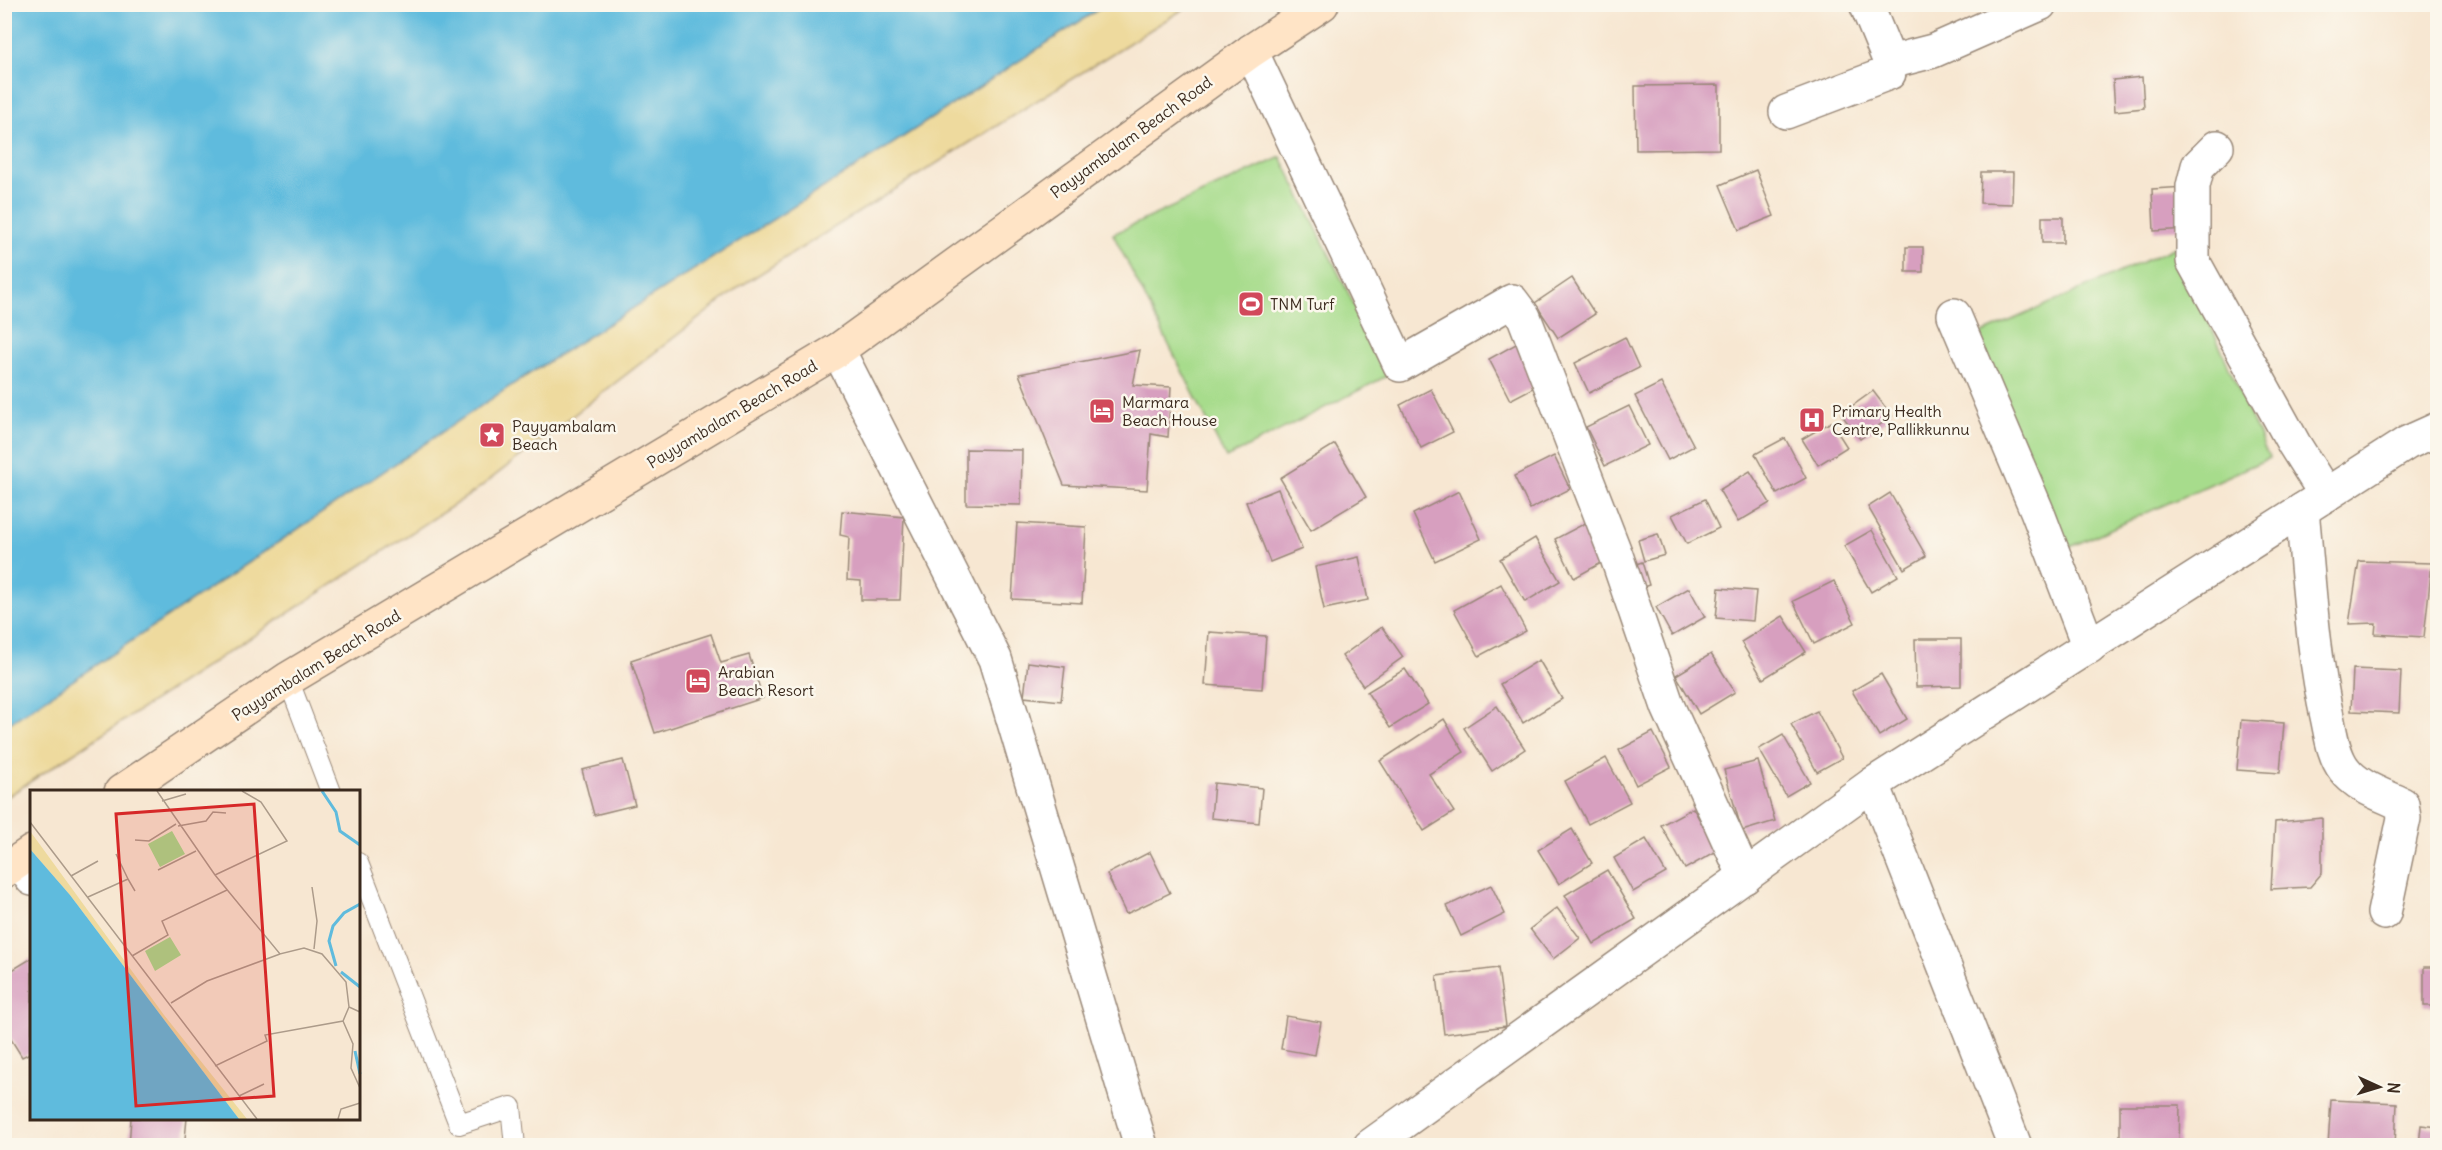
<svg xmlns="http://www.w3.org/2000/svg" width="2442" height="1150" font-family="Delius,sans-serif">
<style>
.green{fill:#a7dc8c;stroke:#718355;stroke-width:1.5}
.sand{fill:#eeda9e;stroke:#94825e;stroke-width:1.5}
.water{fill:#5fbbdd;stroke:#4d727e;stroke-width:1.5}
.building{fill:#d79fbf}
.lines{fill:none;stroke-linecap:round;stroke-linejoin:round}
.lane-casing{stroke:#998878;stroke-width:22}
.street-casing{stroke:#998878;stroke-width:36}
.secondary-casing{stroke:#998878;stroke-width:36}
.lane{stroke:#fff;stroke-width:20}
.street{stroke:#fff;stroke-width:33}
.secondary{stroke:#ffe4c6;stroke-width:33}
.labels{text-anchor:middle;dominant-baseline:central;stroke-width:5;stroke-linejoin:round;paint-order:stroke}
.street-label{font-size:16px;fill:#3b2a1e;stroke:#fbf7ec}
.poi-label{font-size:16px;fill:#3b2a1e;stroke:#fbf7ec;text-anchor:start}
.inset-river{fill:none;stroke:#5fbbdd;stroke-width:3}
.inset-road{fill:none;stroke:#ac9b8a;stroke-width:1.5}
.view{fill:#d62828;fill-opacity:0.15;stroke:#d62828;stroke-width:3}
.inset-edge{fill:none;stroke:#3b2a1e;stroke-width:3}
</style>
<rect width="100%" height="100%" fill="#fbf7ec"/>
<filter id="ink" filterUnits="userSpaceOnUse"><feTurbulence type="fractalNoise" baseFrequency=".0167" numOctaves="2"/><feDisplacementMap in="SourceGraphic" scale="12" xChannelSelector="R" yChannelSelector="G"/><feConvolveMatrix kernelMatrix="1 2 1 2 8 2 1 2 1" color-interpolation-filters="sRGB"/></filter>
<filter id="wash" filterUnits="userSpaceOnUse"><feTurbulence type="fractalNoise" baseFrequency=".008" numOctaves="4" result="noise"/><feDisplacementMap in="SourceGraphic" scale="24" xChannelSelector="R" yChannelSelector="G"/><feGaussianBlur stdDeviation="1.35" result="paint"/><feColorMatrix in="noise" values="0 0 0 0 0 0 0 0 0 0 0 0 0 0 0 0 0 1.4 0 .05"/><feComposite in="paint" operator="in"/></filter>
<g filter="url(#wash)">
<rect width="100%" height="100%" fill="#f7e7d2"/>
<g class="green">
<polygon points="1281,157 1389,375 1226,458 1113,234"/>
<polygon points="2176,247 2269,458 2068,548 1974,337"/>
</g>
<polygon class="sand" points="1105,5 1190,5 742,285 474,492 5,798 5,726 521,379 886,148"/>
<polygon class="water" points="5,4 1105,4 1105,5 886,148 521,379 5,726"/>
<g id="blocks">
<g class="building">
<polygon points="2142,77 2144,108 2115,111 2113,80"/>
<polygon points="1719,85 1719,149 1636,150 1635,86"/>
<polygon points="1756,170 1774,216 1739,230 1720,185"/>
<polygon points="1981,172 2013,172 2012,204 1980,203"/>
<polygon points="2186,187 2188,229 2154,231 2152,189"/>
<rect x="2042" y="217" width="21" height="26"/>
<rect x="1906" y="247" width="17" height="25"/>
<polygon points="1572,278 1595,314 1558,338 1535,303"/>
<polygon points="1625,337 1639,368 1589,393 1575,363"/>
<polygon points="1525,339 1546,381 1510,400 1489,359"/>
<polygon points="1140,350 1133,385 1171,387 1168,437 1151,434 1147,490 1064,485 1019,374"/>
<polygon points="1661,383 1694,446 1668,460 1635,396"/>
<polygon points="1431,389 1453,432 1421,448 1400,405"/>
<polygon points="1873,391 1892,416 1860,439 1841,414"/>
<polygon points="1629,406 1648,445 1605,466 1586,427"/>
<polygon points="1831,422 1847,447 1818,465 1802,439"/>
<polygon points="1785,438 1806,478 1777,494 1755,454"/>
<polygon points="1335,444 1366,497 1311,530 1280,478"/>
<polygon points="966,449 1022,450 1021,505 966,504"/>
<polygon points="1554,456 1570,489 1530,509 1514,476"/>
<polygon points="1750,471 1770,503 1738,522 1719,490"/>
<polygon points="1278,489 1302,549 1270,562 1246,502"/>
<polygon points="1459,491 1481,539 1435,561 1413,514"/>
<polygon points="1890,493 1926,556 1904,569 1868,507"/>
<polygon points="1705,499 1719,528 1687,544 1672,515"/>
<polygon points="842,511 904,517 900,600 861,600 861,581 847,580 849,537 840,535"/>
<polygon points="1597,517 1616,555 1574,578 1555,539"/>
<polygon points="1017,523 1086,527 1082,603 1012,599"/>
<polygon points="1872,530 1898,576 1871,592 1844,546"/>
<polygon points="1658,534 1665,555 1644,561 1638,540"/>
<polygon points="1535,538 1560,581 1525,602 1500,559"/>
<polygon points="1359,557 1368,600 1324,609 1315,567"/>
<polygon points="2359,561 2432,563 2424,637 2375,634 2376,623 2349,624"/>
<polygon points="1642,562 1649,585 1617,596 1610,573"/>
<polygon points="1834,581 1855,623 1814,644 1793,601"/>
<polygon points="1501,584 1526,631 1479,656 1454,610"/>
<polygon points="1689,588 1705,617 1672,636 1656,607"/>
<polygon points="1719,588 1756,591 1753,621 1716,618"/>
<polygon points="1783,616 1806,652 1763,679 1741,642"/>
<polygon points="1382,627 1403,657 1363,686 1342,656"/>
<polygon points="1209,632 1266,636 1262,689 1205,685"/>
<polygon points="711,634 721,663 749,655 763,698 655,733 631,660"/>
<polygon points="1915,639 1961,639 1961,686 1916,687"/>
<polygon points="1711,654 1735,692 1699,714 1676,675"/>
<polygon points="1539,660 1562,699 1523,723 1500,684"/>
<polygon points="1028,662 1065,667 1061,701 1024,697"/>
<polygon points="1405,669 1428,704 1390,728 1367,692"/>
<polygon points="2353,669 2401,671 2399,713 2351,711"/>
<polygon points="1881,674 1907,719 1879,736 1852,691"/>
<polygon points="1497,706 1525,749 1492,771 1464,728"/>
<polygon points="1817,711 1842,758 1817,772 1791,724"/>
<polygon points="1444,719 1464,752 1429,774 1454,812 1424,831 1380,761"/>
<polygon points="2241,720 2284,723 2280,773 2237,770"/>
<polygon points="1653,732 1671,767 1636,785 1619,750"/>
<polygon points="1783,735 1810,782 1786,796 1759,749"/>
<polygon points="1606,758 1630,802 1588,824 1565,781"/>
<polygon points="623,760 635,805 594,815 582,770"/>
<polygon points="1758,761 1775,821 1742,831 1724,770"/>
<polygon points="1214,783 1262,788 1259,823 1211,818"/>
<polygon points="1693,808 1717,851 1685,869 1661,825"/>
<polygon points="2322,818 2322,873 2310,887 2271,889 2275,822"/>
<polygon points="1572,829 1592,863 1559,884 1538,850"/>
<polygon points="1646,839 1666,873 1633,892 1614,858"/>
<polygon points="1150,852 1170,893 1126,914 1107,874"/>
<polygon points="1607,870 1636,919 1594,944 1565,895"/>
<polygon points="1491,885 1505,914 1461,936 1447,906"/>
<polygon points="1557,908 1580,938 1553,959 1530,929"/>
<polygon points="32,958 32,1052 22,1057 4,1028 4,975"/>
<rect x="2424" y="967" width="14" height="39"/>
<polygon points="1498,968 1506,1026 1444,1034 1437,976"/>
<polygon points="1286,1016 1321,1022 1315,1055 1281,1049"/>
<polygon points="2331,1100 2397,1103 2395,1146 2328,1146"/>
<polygon points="2120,1105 2180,1105 2179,1146 2120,1146"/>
<polygon points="131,1118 187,1118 185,1139 200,1140 200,1146 129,1146"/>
<polygon points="2421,1125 2438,1127 2438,1146 2419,1146"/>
</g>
</g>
</g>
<g filter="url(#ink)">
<use href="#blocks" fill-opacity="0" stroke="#998878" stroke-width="1.5"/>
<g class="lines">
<defs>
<g id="lane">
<polyline points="288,679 331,792"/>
<polyline points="358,863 459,1124 511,1107 515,1146"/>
</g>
<g id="street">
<polyline points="1251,51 1400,365 1512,301 1524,317 1616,555 1668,707 1745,877"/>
<polyline points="1890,62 1933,51 2040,4"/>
<polyline points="1786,112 1889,73 1890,62 1866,4"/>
<polyline points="2217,147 2198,166 2193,186 2193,261 2294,444 2326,495"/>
<polyline points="1954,315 2037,511 2089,647"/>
<polyline points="838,350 995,659 1141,1146"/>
<path d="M2302 510C2309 580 2312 651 2328 721 2331 736 2334 756 2344 769 2357 787 2383 795 2402 804L2404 818 2384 913"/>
<polyline points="1873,784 2015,1146"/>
<polyline points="19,861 32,879"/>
<polyline points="1370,1146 1873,784 2407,443 2438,429"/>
</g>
<g id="secondary">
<polyline points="121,792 288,679 838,350 1251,51 1322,4"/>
<polyline points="4,871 32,852"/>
</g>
</defs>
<use href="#lane" class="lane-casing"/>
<use href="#street" class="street-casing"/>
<use href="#secondary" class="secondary-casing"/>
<use href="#lane" class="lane"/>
<use href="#street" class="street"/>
<use href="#secondary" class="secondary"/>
</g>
</g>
<defs>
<symbol id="stadium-square" viewBox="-11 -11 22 22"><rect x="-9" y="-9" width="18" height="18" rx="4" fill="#d1495b" stroke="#fbf7ec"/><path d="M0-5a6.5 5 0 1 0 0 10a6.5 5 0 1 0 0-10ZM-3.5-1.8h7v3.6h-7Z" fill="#fff"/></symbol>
<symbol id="hotel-square" viewBox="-11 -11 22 22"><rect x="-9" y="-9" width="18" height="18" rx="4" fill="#d1495b" stroke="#fbf7ec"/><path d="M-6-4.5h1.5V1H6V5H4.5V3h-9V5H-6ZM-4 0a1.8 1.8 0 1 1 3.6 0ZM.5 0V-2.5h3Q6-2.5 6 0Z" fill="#fff"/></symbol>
<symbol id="hospital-square" viewBox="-11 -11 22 22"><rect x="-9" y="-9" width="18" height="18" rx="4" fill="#d1495b" stroke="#fbf7ec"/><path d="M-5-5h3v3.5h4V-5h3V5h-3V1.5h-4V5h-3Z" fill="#fff"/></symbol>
<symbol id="sight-square" viewBox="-11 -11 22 22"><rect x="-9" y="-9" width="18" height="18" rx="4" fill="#d1495b" stroke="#fbf7ec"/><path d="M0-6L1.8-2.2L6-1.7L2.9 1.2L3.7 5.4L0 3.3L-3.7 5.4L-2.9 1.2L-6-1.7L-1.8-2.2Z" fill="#fff"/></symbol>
</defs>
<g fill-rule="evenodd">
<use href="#stadium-square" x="1236" y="289" width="30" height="30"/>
<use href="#hotel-square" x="1087" y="396" width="30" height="30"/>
<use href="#hospital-square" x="1797" y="405" width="30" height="30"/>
<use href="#sight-square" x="477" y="420" width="30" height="30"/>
<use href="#hotel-square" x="683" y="666" width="30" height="30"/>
</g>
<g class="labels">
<g class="street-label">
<text transform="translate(1131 137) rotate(-36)">Payyambalam Beach Road</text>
<text transform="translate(732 414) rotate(-31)">Payyambalam Beach Road</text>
<text transform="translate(316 665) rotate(-32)">Payyambalam Beach Road</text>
</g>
<g class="poi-label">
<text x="1270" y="304">TNM Turf</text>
<text x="1122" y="402">Marmara<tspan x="1122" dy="18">Beach House</tspan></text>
<text x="1832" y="411">Primary Health<tspan x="1832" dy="18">Centre, Pallikkunnu</tspan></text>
<text x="512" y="426">Payyambalam<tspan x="512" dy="18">Beach</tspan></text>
<text x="718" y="672">Arabian<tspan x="718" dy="18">Beach Resort</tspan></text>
</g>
</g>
<g transform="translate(30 790)">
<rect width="330" height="330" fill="#f7e7d2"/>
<path d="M142 41 155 64 130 77 118 54ZM140 147 151 165 125 181 115 161Z" fill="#a7dc8c"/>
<path d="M0 41 134 225 217 329H209L40 105 0 59Z" fill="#eeda9e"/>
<path d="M0 59 40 105 209 329H0Z" fill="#5fbbdd"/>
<path class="inset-river" d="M292 1 306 22 310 41 330 55M306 176 299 151 303 136 314 123 330 114M311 182 330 197M325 261 330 284"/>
<path class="inset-road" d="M127 1 185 85 250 164 274 158 292 164 316 192 319 217 330 222M132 11 156 4M0 32 227 329M148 36 176 31 183 22 196 23M105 50 119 51 146 34M86 64 98 89M128 80 166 61M185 85 257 51 231 12 212 1M41 86 68 71M282 97 287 131 284 159M58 107 98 89 105 101M102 166 138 145 132 131 197 100M141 213 177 191 250 164M313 231 323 254 321 278 330 298M185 276 237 251 235 245 313 231 319 217M209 306 234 294M308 329 311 319 330 313"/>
<path class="view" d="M224 14 244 306 106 316 86 24Z"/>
<rect width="330" height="330" class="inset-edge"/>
</g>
<rect width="2442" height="1150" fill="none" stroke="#fbf7ec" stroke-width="24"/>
<g transform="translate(2379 1087) rotate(94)" stroke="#fbf7ec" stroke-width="4.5" paint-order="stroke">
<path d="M0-4.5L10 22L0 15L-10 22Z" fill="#3b2a1e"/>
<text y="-9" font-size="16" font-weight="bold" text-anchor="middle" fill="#3b2a1e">N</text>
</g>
</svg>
